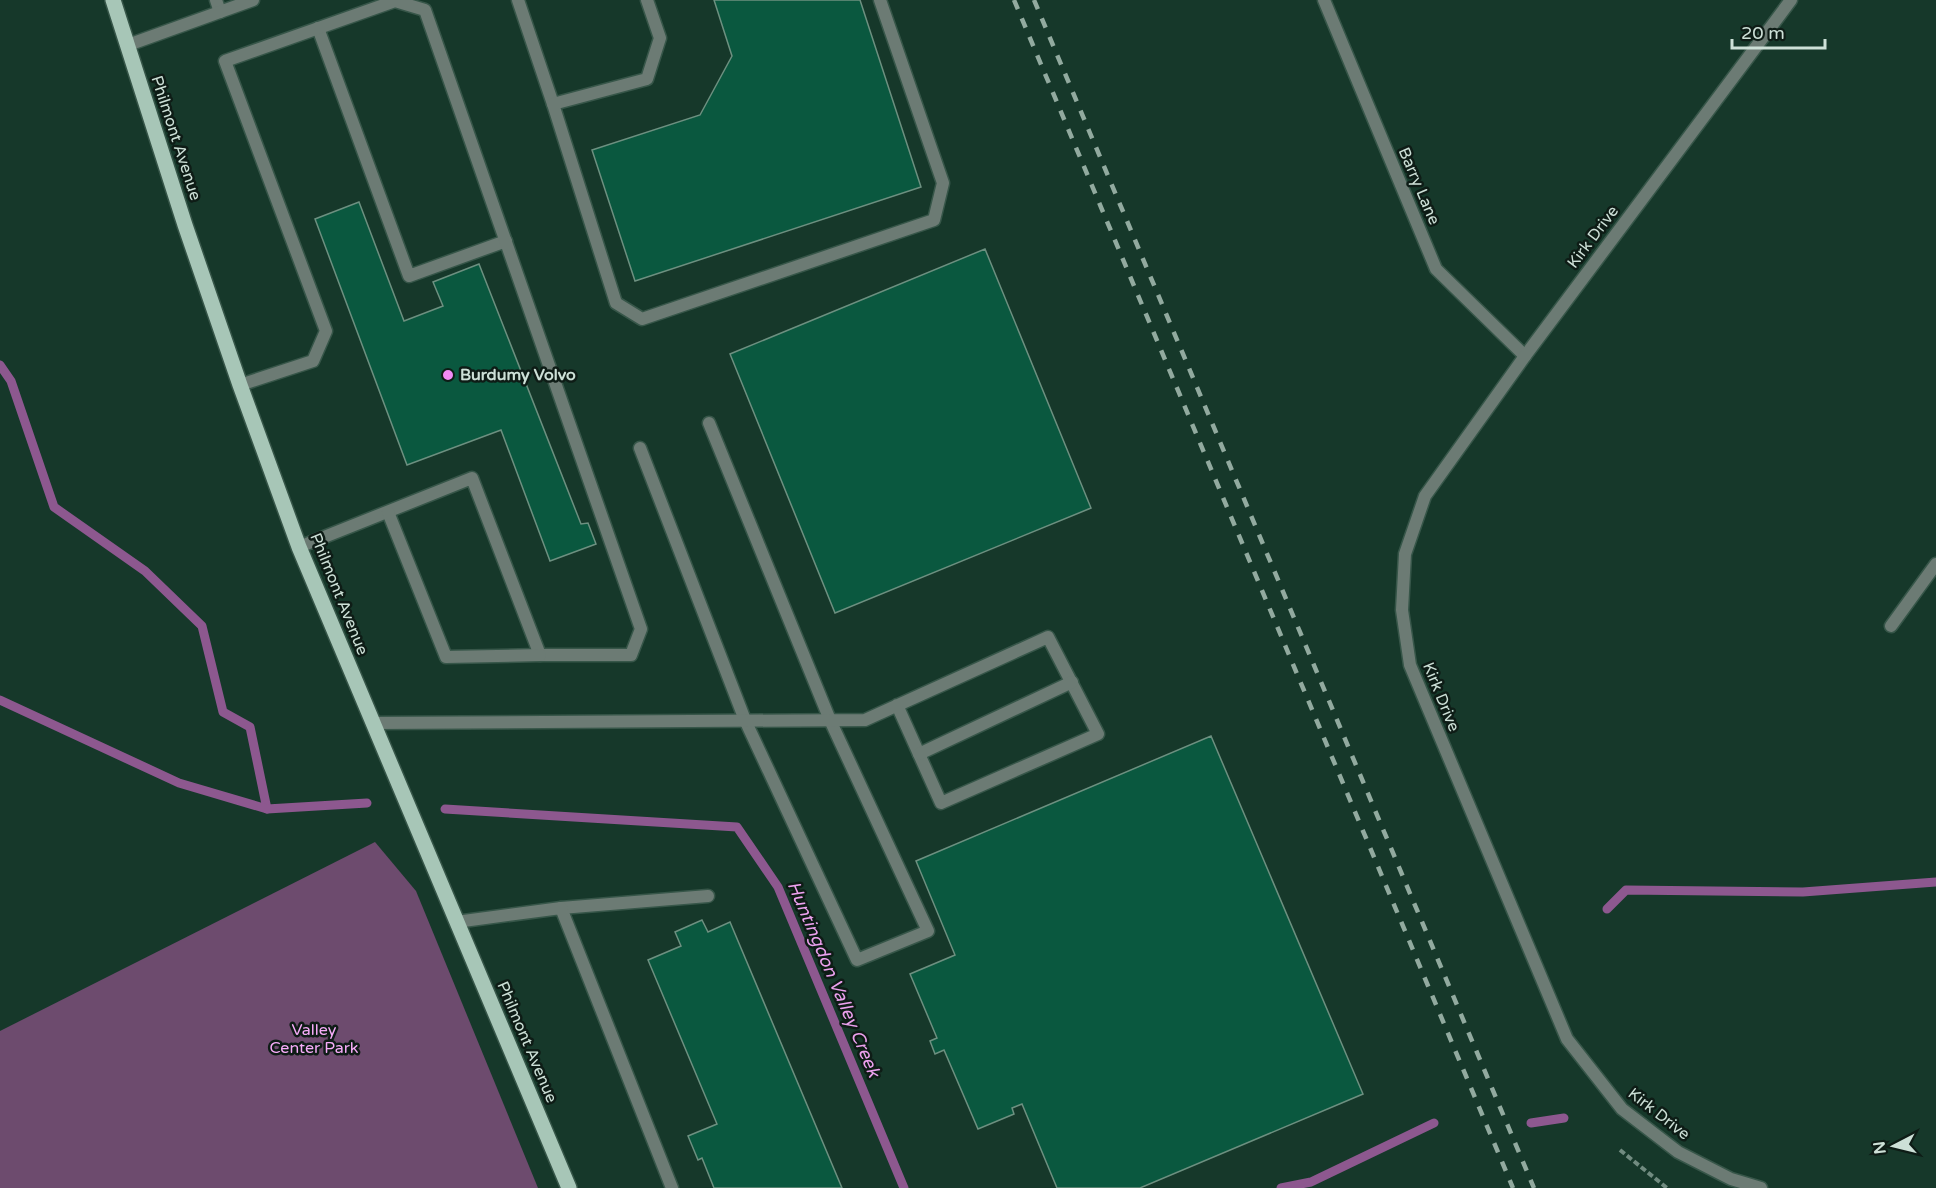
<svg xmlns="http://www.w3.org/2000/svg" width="1936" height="1188" font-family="'Varela Round',sans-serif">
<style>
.green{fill:#6d4b6e}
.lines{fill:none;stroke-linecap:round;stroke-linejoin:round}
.stream{stroke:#8d588f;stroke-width:9}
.building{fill:#0a583f;stroke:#6d9080;stroke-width:1.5}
.service-casing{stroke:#375649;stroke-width:15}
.minor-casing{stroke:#375649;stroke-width:15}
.primary-casing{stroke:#375649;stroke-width:18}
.path{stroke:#718b80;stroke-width:4;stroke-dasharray:6 3;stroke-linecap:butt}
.service{stroke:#6c7b74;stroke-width:12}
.minor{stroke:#6c7b74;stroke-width:12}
.primary{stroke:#a7c6b7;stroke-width:15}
.rail{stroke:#92aa9f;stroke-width:4.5;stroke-dasharray:10 10;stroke-linecap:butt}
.poi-dot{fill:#f18bf5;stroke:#0e1c16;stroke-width:2}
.labels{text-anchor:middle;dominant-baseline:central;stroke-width:5;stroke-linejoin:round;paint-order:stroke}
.street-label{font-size:16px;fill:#cde0d7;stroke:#0e1c16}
.poi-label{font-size:16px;font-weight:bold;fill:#cde0d7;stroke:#0e1c16;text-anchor:start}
.park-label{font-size:16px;fill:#f7acf9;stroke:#0e1c16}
.water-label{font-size:18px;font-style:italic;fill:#eba0ed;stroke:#0e1c16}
</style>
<rect width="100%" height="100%" fill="#16382a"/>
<polygon class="green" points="375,842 416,891 538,1188 0,1188 0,1031"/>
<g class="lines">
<g class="stream">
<polyline points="0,365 11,381 54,507 145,571 202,626 223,712 250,727 267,809"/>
<polyline points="0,700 179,783 267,809 367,803"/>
<polyline points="445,809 737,827 778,887 904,1188"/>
<polyline points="1607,909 1626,890 1803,892 1936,882"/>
<polyline points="1531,1123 1564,1118"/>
<polyline points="1281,1188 1311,1182 1434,1123"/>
</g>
</g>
<g class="building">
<polygon points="714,0 860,0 921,187 635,281 592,150 700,115 732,56"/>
<polygon points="359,202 404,321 443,306 433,282 479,264 581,524 588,523 596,544 550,561 501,430 407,465 315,219"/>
<polygon points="985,249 1091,508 835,613 730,354"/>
<polygon points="1211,736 1363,1094 1140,1188 1057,1188 1022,1104 1012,1108 1014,1114 978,1129 944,1050 935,1054 930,1041 937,1038 910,974 955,955 916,861"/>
<polygon points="702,920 708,932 730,922 842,1188 714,1188 702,1158 698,1160 688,1136 717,1124 648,960 681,946 675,932"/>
</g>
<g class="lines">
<defs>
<g id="service">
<polyline points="216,0 220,12"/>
<polyline points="518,0 553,104"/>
<polyline points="647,0 660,38 647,79 553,104 616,303 642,319 934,220 943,183 880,0"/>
<polyline points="318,28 409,276 506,241"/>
<polyline points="128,45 253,0"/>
<polyline points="240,385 313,361 326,331 225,61 395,1 425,10 641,629 631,655 540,655 472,478 299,547"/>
<polyline points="640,448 745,720 857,960 928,931 830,720 709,423"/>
<polyline points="388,512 446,657 540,655"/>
<polyline points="373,723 865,720 1048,637 1098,734 941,803 897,705"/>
<polyline points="919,754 1072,682"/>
<polyline points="561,908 708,896"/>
<polyline points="456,922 561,908 672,1188"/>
</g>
<g id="minor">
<polyline points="1324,0 1436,269 1525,356"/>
<polyline points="1891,626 1936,564"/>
<polyline points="1761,1188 1731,1179 1678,1152 1622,1109 1567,1039 1410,665 1402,610 1405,554 1425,496 1525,356 1791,0"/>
</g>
<polyline id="primary" points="113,0 185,225 240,385 299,547 569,1188"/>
</defs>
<use href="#service" class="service-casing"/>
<use href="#minor" class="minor-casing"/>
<use href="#primary" class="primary-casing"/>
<polyline class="path" points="1620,1150 1667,1188"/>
<use href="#service" class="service"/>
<use href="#minor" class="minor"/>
<use href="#primary" class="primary"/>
<g class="rail">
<polyline points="1014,0 1513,1188"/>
<polyline points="1034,0 1534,1188"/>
</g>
</g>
<circle class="poi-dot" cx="448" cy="375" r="6"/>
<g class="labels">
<g class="street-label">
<text transform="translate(176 138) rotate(72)">Philmont Avenue</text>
<text transform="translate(1419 186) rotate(67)">Barry Lane</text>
<text transform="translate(1593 237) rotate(-53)">Kirk Drive</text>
<text transform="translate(339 594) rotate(68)">Philmont Avenue</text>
<text transform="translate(1441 697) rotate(68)">Kirk Drive</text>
<text transform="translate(527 1042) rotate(67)">Philmont Avenue</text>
<text transform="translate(1659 1114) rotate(38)">Kirk Drive</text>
</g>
<g class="poi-label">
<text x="460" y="375">Burdumy Volvo</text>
</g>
<g class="park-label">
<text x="314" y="1030">Valley<tspan x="314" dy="18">Center Park</tspan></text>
</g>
<g class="water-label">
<text transform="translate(834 979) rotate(67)">Huntingdon Valley Creek</text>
</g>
</g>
<g transform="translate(1894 1146) rotate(263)" stroke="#0e1c16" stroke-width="4.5" paint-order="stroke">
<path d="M0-4.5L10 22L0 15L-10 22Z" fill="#cde0d7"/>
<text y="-9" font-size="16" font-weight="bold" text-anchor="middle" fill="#cde0d7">N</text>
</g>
<path d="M1732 39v9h93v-9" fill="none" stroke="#cde0d7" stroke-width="3"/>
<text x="1741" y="39" font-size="18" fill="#cde0d7" stroke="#0e1c16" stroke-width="4.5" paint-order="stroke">20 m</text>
</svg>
